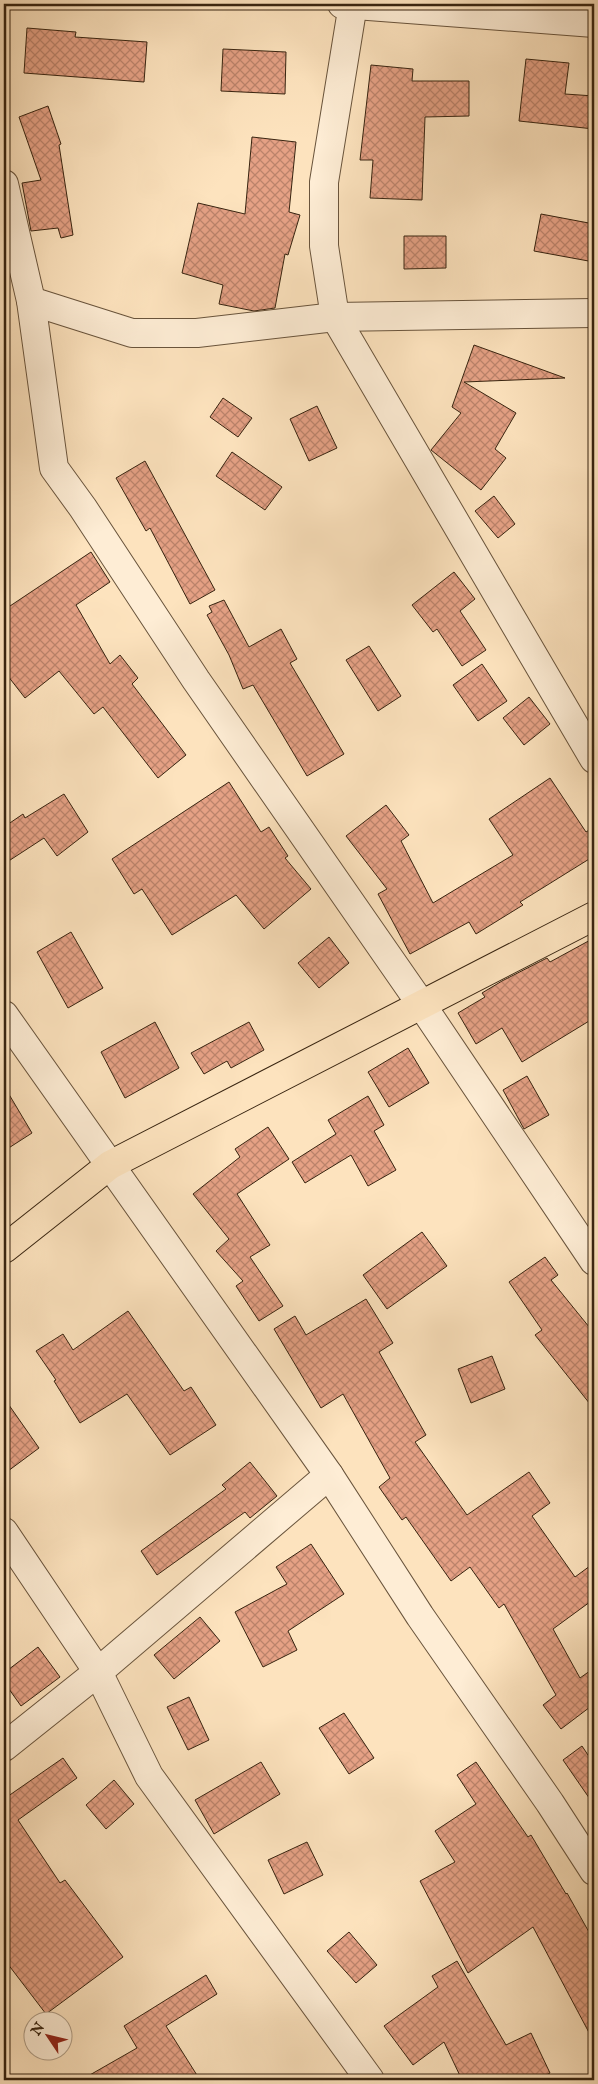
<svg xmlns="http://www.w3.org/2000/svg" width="598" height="2084" font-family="'IM FELL English',serif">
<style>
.building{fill:url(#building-cross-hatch);stroke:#382410}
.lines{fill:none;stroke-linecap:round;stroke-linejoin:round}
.minor-casing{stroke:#69543c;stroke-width:30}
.major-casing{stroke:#382410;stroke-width:30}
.minor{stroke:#feedd5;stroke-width:28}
.major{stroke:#fde3be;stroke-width:28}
</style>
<defs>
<pattern id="building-cross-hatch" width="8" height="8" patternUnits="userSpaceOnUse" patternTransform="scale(1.25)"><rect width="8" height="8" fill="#e5a185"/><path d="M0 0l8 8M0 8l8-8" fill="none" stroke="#bb836b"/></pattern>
</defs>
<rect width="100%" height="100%" fill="#fde3be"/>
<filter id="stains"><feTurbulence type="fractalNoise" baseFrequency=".004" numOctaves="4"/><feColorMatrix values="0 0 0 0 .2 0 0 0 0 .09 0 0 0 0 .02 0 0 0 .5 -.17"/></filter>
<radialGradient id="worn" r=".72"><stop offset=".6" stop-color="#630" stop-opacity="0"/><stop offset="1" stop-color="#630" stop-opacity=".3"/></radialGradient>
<g class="building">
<polygon points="27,28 76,32 75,37 147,42 144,82 24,73"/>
<polygon points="223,49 286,52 285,94 221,91"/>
<polygon points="526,59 569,63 565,94 594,96 594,129 519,121"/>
<polygon points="371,65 413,69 412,81 469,81 469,116 425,117 422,200 370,198 373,160 360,160"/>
<polygon points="48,106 61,144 59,145 73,235 61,238 58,228 31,231 22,183 41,180 19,117"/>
<polygon points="252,137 296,142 289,212 300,215 288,255 285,254 275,308 254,311 219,304 223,285 182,273 198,203 245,214"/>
<polygon points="541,214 594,224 594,262 534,251"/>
<polygon points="404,236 446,236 446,268 404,269"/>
<polygon points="474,345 565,378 464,382 516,413 495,449 506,458 481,490 431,450 461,413 452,407"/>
<polygon points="223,398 252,418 238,437 210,417"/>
<polygon points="317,406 337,448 309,461 290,419"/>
<polygon points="232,452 282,487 265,510 216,476"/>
<polygon points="145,461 215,590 190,604 150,528 146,531 116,478"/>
<polygon points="494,496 515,524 498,538 475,511"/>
<polygon points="91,552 110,582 76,605 110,664 120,655 138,678 132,684 186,755 158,778 103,707 94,714 59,671 25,698 4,671 4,610"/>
<polygon points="454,572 475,599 460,611 486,650 462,666 437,629 433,632 412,605"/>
<polygon points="224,600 249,647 281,629 297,659 290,663 344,754 307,776 253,685 243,689 229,655 207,615 212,612 209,606"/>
<polygon points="369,646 401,696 378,711 346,660"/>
<polygon points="482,664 507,701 478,721 453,685"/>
<polygon points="529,697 550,724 524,745 503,718"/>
<polygon points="550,778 586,832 594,827 594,856 520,902 523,905 476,934 469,922 410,954 378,894 387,889 346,836 386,805 409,835 401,841 433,903 513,855 489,819"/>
<polygon points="229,782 261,832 269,827 288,856 285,858 311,889 264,929 236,895 172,935 142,889 134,894 112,859"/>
<polygon points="64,794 88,832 57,856 44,838 4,864 4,827 23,814 25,818"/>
<polygon points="71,932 103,988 68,1008 37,952"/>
<polygon points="329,937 349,963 319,988 298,963"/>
<polygon points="594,938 594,1018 522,1062 502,1028 476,1044 458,1013 485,997 482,993 502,981 547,958 550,962"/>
<polygon points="155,1022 179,1068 125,1098 101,1052"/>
<polygon points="249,1022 264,1050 231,1068 227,1061 204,1074 191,1053"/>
<polygon points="408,1048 429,1083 389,1107 368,1072"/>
<polygon points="527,1076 549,1115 524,1129 503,1090"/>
<polygon points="4,1086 32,1133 4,1151"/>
<polygon points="368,1096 384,1125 374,1131 396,1170 368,1186 351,1155 305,1183 292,1162 336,1134 328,1120"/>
<polygon points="268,1127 289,1159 237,1194 270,1245 250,1257 283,1306 259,1321 236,1286 243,1281 216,1251 229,1239 193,1194 240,1157 235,1149"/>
<polygon points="422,1232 447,1266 387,1309 363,1275"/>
<polygon points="545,1257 558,1275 551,1280 594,1333 594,1409 535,1335 542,1330 509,1282"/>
<polygon points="366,1299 393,1343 379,1352 426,1435 415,1442 467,1515 529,1472 550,1503 532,1516 575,1577 594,1563 594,1599 553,1629 580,1678 594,1668 594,1704 561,1729 543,1705 556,1695 504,1604 499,1608 470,1567 451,1581 406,1517 402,1520 379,1487 390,1478 343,1394 321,1408 274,1329 295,1316 306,1335"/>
<polygon points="128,1311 184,1391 191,1387 216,1425 170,1455 127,1394 80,1423 54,1381 56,1380 36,1351 63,1334 73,1350"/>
<polygon points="492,1356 505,1389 471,1403 458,1369"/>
<polygon points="4,1398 39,1448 4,1474"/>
<polygon points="250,1462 277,1496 250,1518 245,1512 157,1575 141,1551 226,1489 222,1485"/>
<polygon points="311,1544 344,1594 288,1631 297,1650 263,1667 235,1612 287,1584 276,1567"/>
<polygon points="200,1617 220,1641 174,1679 154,1655"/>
<polygon points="38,1647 60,1677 21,1706 4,1682 4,1673"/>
<polygon points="189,1697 209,1740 188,1750 167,1707"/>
<polygon points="344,1713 374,1758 349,1774 319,1728"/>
<polygon points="582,1746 594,1764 594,1805 563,1760"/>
<polygon points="63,1758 77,1778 18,1820 60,1883 65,1880 123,1957 46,2014 4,1959 4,1799"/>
<polygon points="261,1762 280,1794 214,1834 195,1800"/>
<polygon points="476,1762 528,1837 531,1835 566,1894 567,1893 594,1941 594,2042 533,1927 468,1973 420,1881 455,1862 435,1831 476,1804 457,1775"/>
<polygon points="114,1780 134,1804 106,1829 86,1805"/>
<polygon points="307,1842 323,1875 284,1894 268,1860"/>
<polygon points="349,1932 377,1965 356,1983 327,1951"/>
<polygon points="457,1961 506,2045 531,2033 550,2073 536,2080 462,2080 444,2042 413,2065 384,2026 438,1987 432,1976"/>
<polygon points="206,1975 217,1994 166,2026 200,2080 81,2080 137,2048 124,2026"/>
</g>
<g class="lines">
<defs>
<g id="minor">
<polyline points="342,4 594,23"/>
<polyline points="353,4 324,182 324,246 335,317 594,759"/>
<polyline points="4,184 31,301 54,468 83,508 196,680 421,1004 594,1261"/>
<polyline points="31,301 132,333 197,333 335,317 594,313"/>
<polyline points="4,1015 329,1475 420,1616 550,1803 594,1871"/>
<polyline points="4,1532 98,1672 149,1776 370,2080"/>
<polyline points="4,1747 98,1672 329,1475"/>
</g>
<polyline id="major" points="4,1249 110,1165 594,916"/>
</defs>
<use href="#minor" class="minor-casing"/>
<use href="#major" class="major-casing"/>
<use href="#minor" class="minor"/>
<use href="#major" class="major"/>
</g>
<rect width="598" height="2084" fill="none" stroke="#fde3be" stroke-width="20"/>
<rect x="5" y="5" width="588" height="2074" fill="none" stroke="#382410" stroke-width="2.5"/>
<rect x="10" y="10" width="578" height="2064" fill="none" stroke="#382410"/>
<g transform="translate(48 2036) rotate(305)"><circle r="24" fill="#feedd5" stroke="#af9d86"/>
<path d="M0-4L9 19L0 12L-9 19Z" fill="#8f2418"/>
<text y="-8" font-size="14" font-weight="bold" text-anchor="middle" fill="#382410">N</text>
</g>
<rect width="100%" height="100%" filter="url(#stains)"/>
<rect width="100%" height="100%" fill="url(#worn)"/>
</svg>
